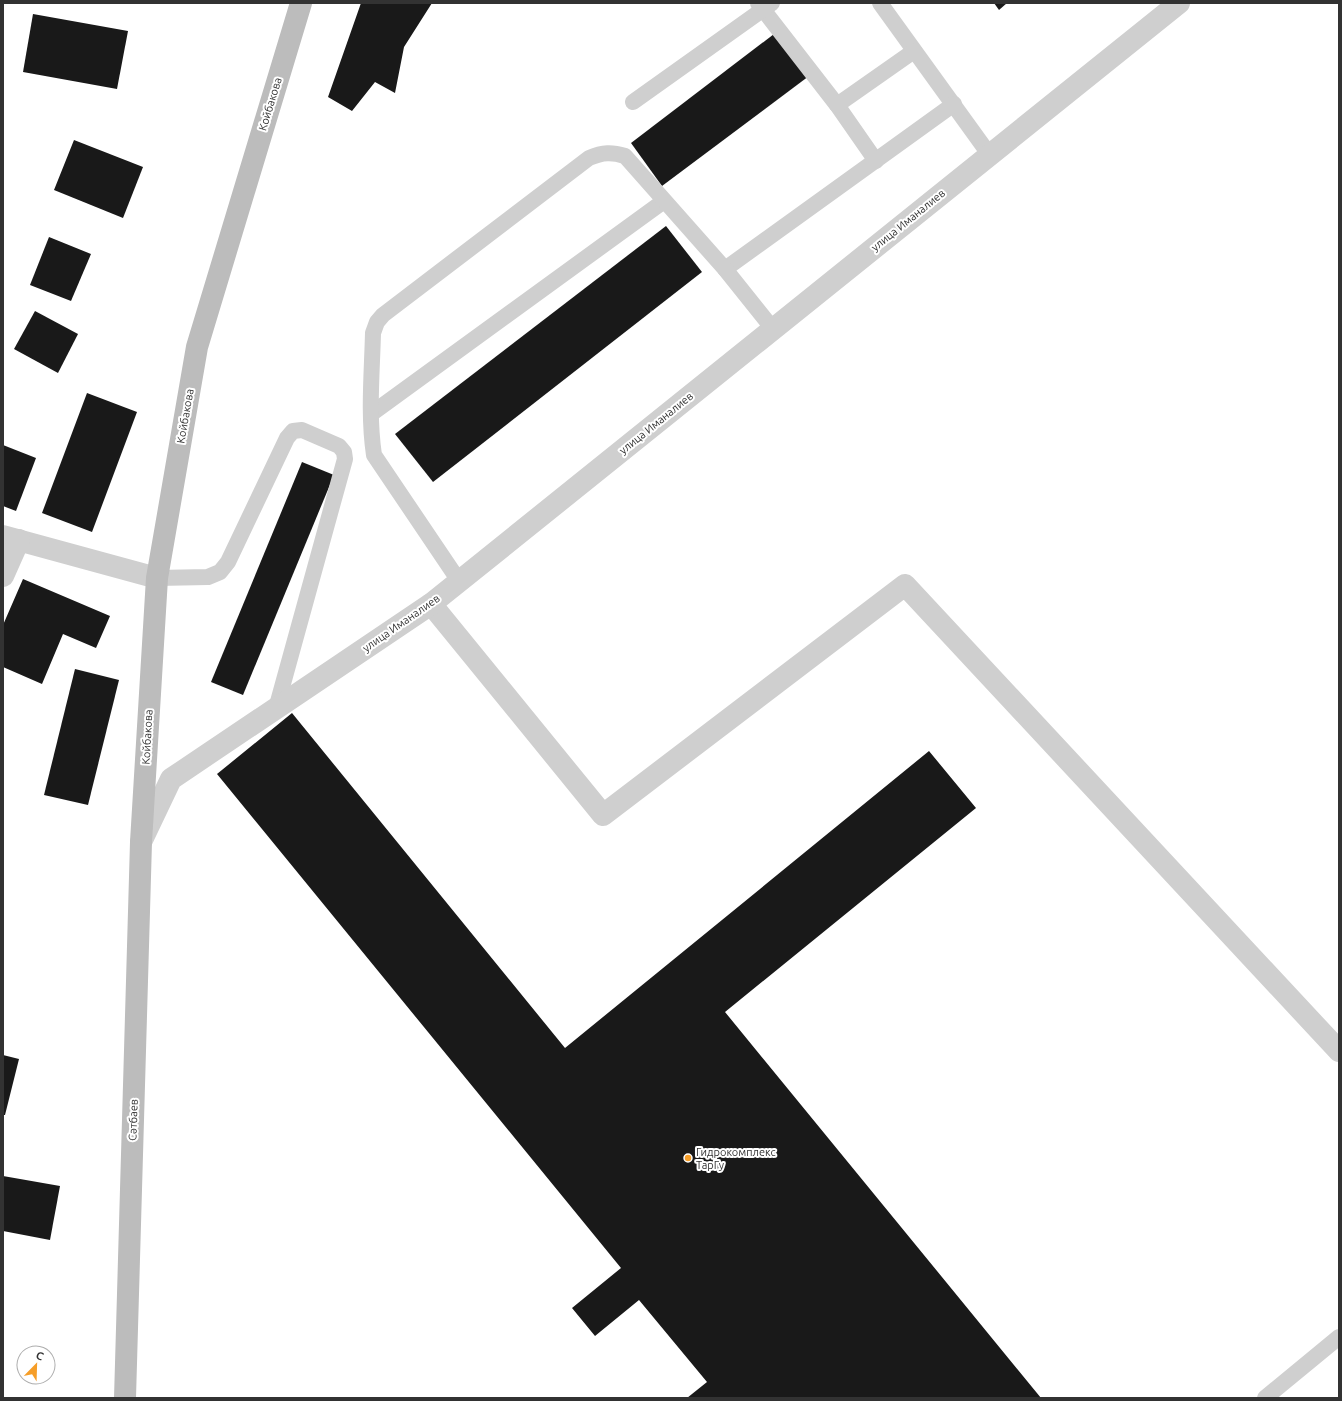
<svg xmlns="http://www.w3.org/2000/svg" width="1342" height="1401" font-family="Ubuntu,sans-serif">
<style>
.building{fill:#191919}
.lines{fill:none;stroke-linecap:round;stroke-linejoin:round}
.lane{stroke:#cfcfcf;stroke-width:16}
.street{stroke:#cfcfcf;stroke-width:22}
.secondary{stroke:#bcbcbc;stroke-width:22}
.poi-dot{fill:#f69e28;stroke:#fff;stroke-width:1.5}
.labels{text-anchor:middle;dominant-baseline:central;stroke-width:4;stroke-linejoin:round;paint-order:stroke}
.street-label{font-size:11px;fill:#323232;stroke:#fff}
.poi-label{font-size:11px;fill:#323232;stroke:#fff;text-anchor:start}
</style>
<rect width="100%" height="100%" fill="#fff"/>
<g class="building">
<polygon points="361,3 432,3 404,47 395,93 375,82 352,111 328,97"/>
<polygon points="994,3 1007,3 999,10"/>
<polygon points="33,14 128,31 117,89 23,72"/>
<polygon points="774,34 809,76 662,186 631,143"/>
<polygon points="74,140 143,167 123,218 54,190"/>
<polygon points="666,226 702,272 433,482 395,434"/>
<polygon points="49,237 91,254 71,301 30,285"/>
<polygon points="35,311 78,334 58,373 14,349"/>
<polygon points="87,393 137,412 92,532 42,513"/>
<polygon points="3,445 36,458 16,511 3,506"/>
<polygon points="302,462 334,475 243,695 211,682"/>
<polygon points="23,579 110,616 96,648 63,634 42,684 3,667 3,625"/>
<polygon points="75,669 119,680 88,805 44,795"/>
<polygon points="292,713 565,1048 929,751 976,808 725,1012 1041,1398 687,1398 707,1382 639,1300 595,1336 572,1308 621,1268 217,774"/>
<polygon points="3,1055 19,1059 5,1115 3,1115"/>
<polygon points="3,1176 60,1186 50,1240 3,1231"/>
</g>
<g class="lines">
<g class="lane">
<polyline points="758,3 837,105 876,161"/>
<polyline points="880,3 989,154"/>
<polyline points="633,102 772,3"/>
<polyline points="837,105 914,51"/>
<polyline points="725,269 954,104"/>
<polyline points="371,414 664,201"/>
<polyline points="157,578 208,577 220,572 228,562 287,438 293,431 302,430 339,446 344,452 345,459 276,709"/>
<path d="M459 581 374 455C368 415 372 373 373 333L377 322 383 315 589 158C603 152 612 152 625 156L725 269 773 329"/>
<polyline points="1265,1398 1339,1337"/>
</g>
<g class="street">
<polyline points="3,536 157,578"/>
<polyline points="3,576 19,540"/>
<polyline points="431,604 603,815 905,585 1339,1051"/>
<polyline points="141,842 171,779 431,604 1179,3"/>
</g>
<polyline class="secondary" points="125,1398 141,842 157,578 197,347 301,3"/>
</g>
<circle class="poi-dot" cx="688" cy="1158" r="4"/>
<g class="labels">
<g class="street-label">
<text transform="translate(270 104) rotate(-73)">Койбакова</text>
<text transform="translate(908 220) rotate(-39)">улица Иманалиев</text>
<text transform="translate(185 416) rotate(-80)">Койбакова</text>
<text transform="translate(656 423) rotate(-39)">улица Иманалиев</text>
<text transform="translate(401 623) rotate(-35)">улица Иманалиев</text>
<text transform="translate(147 737) rotate(-87)">Койбакова</text>
<text transform="translate(133 1120) rotate(-88)">Сәтбаев</text>
</g>
<g class="poi-label">
<text x="696" y="1152">Гидрокомплекс<tspan x="696" dy="13">ТарГу</tspan></text>
</g>
</g>
<rect width="1342" height="1401" fill="none" stroke="#323232" stroke-width="8"/>
<g transform="translate(36 1365) rotate(23)"><circle r="19" fill="#ffffff" stroke="#adadad"/>
<path d="M0-3L7 15L0 10L-7 15Z" fill="#f69e28"/>
<text y="-6" font-size="11" font-weight="bold" text-anchor="middle" fill="#323232">С</text>
</g>
</svg>
